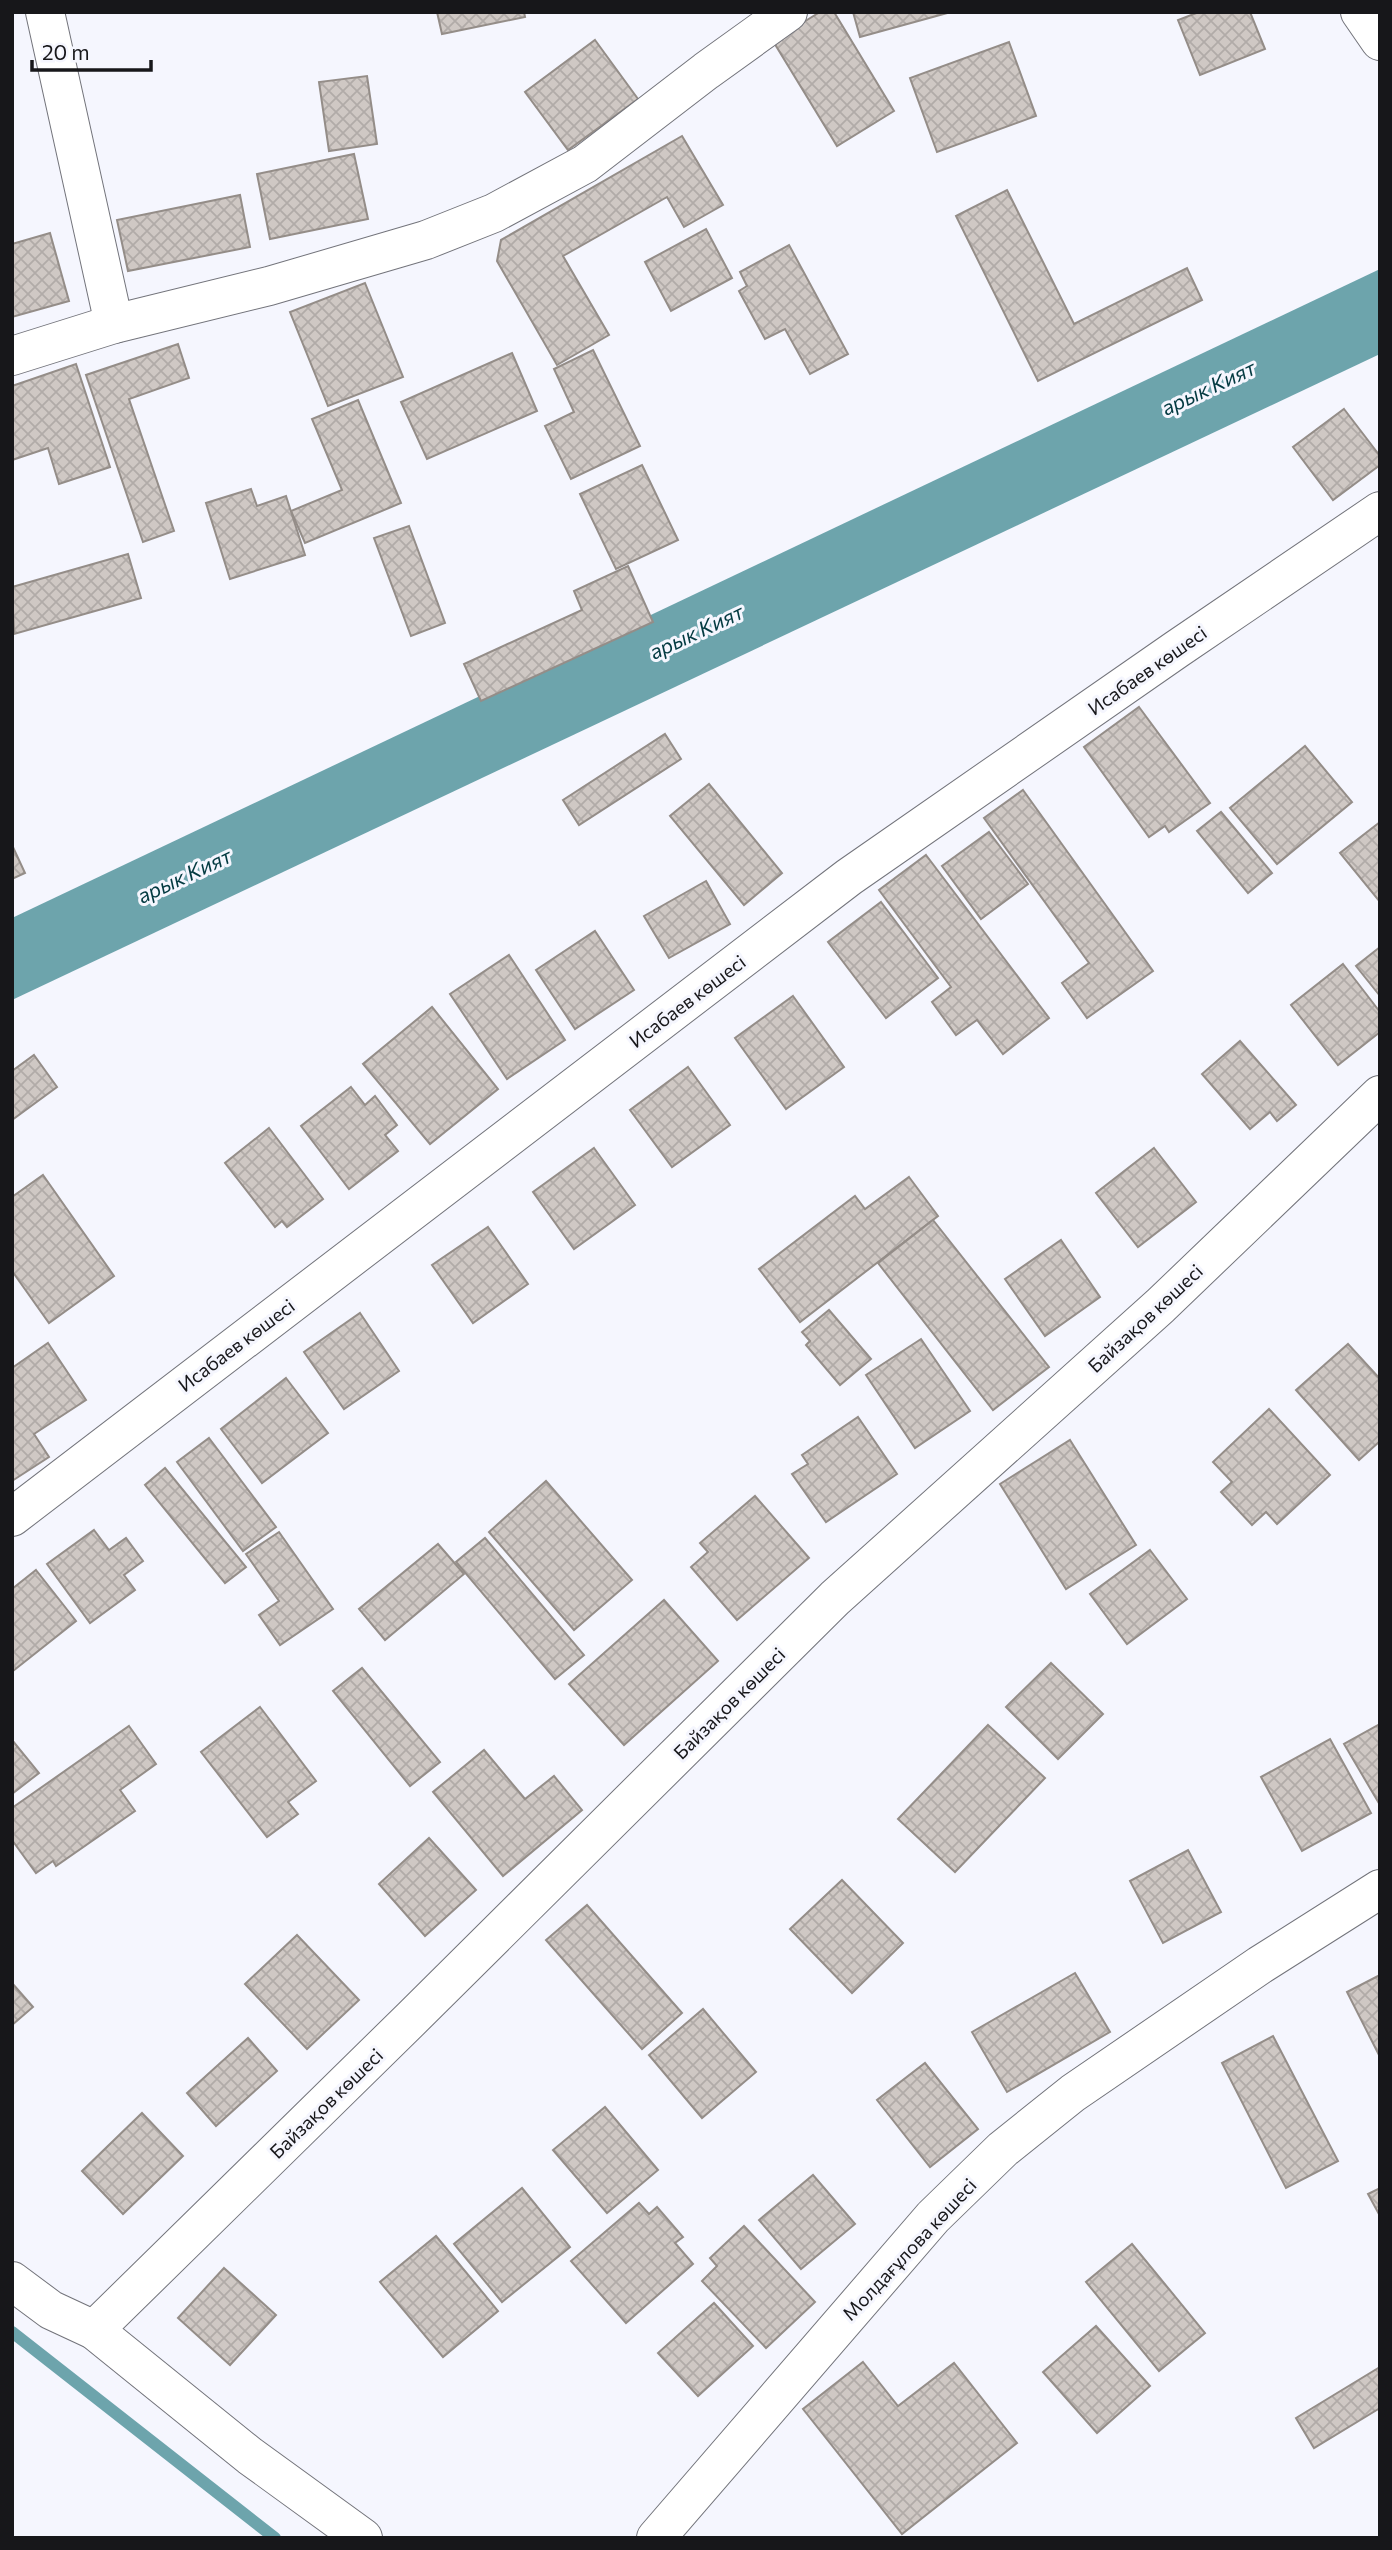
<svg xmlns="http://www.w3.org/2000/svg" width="1392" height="2550" font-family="Commissioner,sans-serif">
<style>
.water{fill:#6da4ac}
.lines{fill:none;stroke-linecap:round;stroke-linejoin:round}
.stream{stroke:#6da4ac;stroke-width:12}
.building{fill:url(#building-cross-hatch);stroke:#948d88;stroke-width:2}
.minor-casing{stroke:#73747b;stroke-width:40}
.minor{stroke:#fff;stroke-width:38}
.labels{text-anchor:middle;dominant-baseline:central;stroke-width:6;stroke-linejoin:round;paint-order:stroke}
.street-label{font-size:19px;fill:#17171a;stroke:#f5f6fe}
.water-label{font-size:21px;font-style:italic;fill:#033a41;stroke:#f5f6fe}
</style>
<defs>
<pattern id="building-cross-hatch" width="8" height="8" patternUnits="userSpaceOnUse" patternTransform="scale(1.75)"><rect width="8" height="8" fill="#cfc8c4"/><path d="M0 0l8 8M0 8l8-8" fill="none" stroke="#b1aba8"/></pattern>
</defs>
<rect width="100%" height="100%" fill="#f5f6fe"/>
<polygon class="water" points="1380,269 1380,354 12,1000 12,918"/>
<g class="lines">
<polyline class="stream" points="12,2332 275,2538"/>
</g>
<g class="building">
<polygon points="437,12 524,12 525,17 442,34"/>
<polygon points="820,12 834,12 894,111 837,146 773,41"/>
<polygon points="853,12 951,12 860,37"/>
<polygon points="1199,12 1250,12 1265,49 1200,75 1178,20"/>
<polygon points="595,40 638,99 568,150 525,92"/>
<polygon points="1009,42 1036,116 937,152 910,78"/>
<polygon points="367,76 377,144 329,151 319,82"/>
<polygon points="682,136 723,205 684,227 667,197 563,256 609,335 557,365 497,261 501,240"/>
<polygon points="354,154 368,219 270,239 257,174"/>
<polygon points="1007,190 1074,324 1187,268 1202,300 1038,381 956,216"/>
<polygon points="240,195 250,247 128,271 117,220"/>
<polygon points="706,229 732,278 671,311 645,262"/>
<polygon points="50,233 69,301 12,317 12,244"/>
<polygon points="789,245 848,354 810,374 785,329 765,339 739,291 747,286 740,272"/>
<polygon points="365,283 403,377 328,406 290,312"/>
<polygon points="178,344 189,378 129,399 174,531 143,542 86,375"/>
<polygon points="593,350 640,446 571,479 545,426 574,412 554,369"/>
<polygon points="512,353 537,411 427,459 401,402"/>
<polygon points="76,364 110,467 59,484 48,448 12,460 12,386"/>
<polygon points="358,400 401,503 305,543 291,511 342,490 312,419"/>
<polygon points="1344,409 1380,456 1380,465 1333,500 1293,447"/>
<polygon points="642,465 678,540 616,569 580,494"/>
<polygon points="251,489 257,506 286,496 305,555 230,579 206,503"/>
<polygon points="409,526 445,623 411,636 374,538"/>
<polygon points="128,554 141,598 14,634 12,587"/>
<polygon points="628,566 653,622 481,701 464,664 582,610 574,591"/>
<polygon points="1139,707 1210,803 1169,832 1165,826 1149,837 1084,747"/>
<polygon points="665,734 681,759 579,825 563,800"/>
<polygon points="1305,746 1352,802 1277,864 1230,808"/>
<polygon points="709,784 782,873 744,905 670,816"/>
<polygon points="1023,790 1153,971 1087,1018 1062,983 1089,963 984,818"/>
<polygon points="1221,812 1272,873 1248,893 1197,831"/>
<polygon points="1380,822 1380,902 1340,853"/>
<polygon points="989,832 1028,884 981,919 942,866"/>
<polygon points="12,845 25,873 12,879"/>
<polygon points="926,855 1049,1018 1003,1054 977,1020 956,1035 932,1002 951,987 879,890"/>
<polygon points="706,881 730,924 669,958 644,916"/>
<polygon points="881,902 938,978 886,1018 828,942"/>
<polygon points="595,931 634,990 575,1029 536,970"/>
<polygon points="1380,947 1380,996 1356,966"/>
<polygon points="509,955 565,1040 507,1079 450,994"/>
<polygon points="1343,964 1380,1012 1380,1032 1338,1065 1291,1005"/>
<polygon points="793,996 844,1067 786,1109 735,1038"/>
<polygon points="432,1007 498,1089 430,1144 363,1064"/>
<polygon points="1240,1041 1296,1105 1277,1121 1270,1112 1250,1129 1202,1074"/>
<polygon points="34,1055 57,1087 12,1120 12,1071"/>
<polygon points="688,1067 730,1125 672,1167 630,1110"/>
<polygon points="351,1087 365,1105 375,1096 397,1125 385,1135 398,1151 349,1189 301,1126"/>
<polygon points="269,1128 323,1199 287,1227 282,1221 275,1227 225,1163"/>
<polygon points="594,1148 635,1205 574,1249 533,1192"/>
<polygon points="1154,1148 1196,1202 1138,1247 1096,1193"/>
<polygon points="43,1175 114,1276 49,1323 12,1271 12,1197"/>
<polygon points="909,1177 938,1216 800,1322 759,1269 855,1196 865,1209"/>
<polygon points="933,1220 1049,1367 993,1410 878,1263"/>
<polygon points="488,1227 528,1284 473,1323 432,1265"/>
<polygon points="1061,1240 1100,1297 1045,1336 1005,1279"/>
<polygon points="829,1310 871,1359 840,1385 806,1345 810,1341 802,1332"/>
<polygon points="360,1313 399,1371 344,1409 304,1352"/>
<polygon points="921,1339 970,1411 915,1448 866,1375"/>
<polygon points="48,1343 86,1400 34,1434 49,1457 12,1481 12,1368"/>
<polygon points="1348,1344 1380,1379 1380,1441 1359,1460 1296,1390"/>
<polygon points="286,1378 328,1433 262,1483 221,1429"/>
<polygon points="1269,1409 1330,1475 1277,1524 1266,1512 1252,1525 1221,1492 1232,1482 1213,1462"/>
<polygon points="858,1417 897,1474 826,1522 792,1474 808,1464 802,1455"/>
<polygon points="209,1438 276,1527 243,1551 177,1462"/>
<polygon points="1070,1440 1136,1545 1066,1589 1000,1484"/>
<polygon points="165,1468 246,1567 225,1583 145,1485"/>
<polygon points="546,1481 632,1580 574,1630 489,1532"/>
<polygon points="755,1496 809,1558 737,1620 691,1567 708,1552 700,1543"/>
<polygon points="94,1530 109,1550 126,1538 143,1561 124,1575 135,1590 90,1623 47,1564"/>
<polygon points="279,1532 333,1609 280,1645 259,1615 279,1601 246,1554"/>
<polygon points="485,1538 584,1655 555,1679 456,1562"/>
<polygon points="438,1544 464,1574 385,1640 359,1609"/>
<polygon points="1150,1550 1187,1599 1127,1644 1090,1594"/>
<polygon points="36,1570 76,1621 13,1671 12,1589"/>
<polygon points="664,1600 718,1661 624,1745 569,1684"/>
<polygon points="1051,1663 1103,1714 1058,1759 1006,1707"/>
<polygon points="362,1668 440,1762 410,1786 333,1691"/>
<polygon points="260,1707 316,1781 288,1802 298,1814 267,1837 201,1752"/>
<polygon points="1380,1724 1380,1805 1344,1744"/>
<polygon points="988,1725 1045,1778 955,1872 898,1819"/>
<polygon points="129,1726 156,1764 120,1790 135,1811 56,1866 53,1861 36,1873 12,1840 12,1808"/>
<polygon points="1330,1739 1371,1813 1302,1851 1261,1777"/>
<polygon points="12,1740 39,1773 12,1794"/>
<polygon points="484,1750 525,1799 554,1776 582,1810 503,1876 433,1792"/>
<polygon points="429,1838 476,1890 425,1936 379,1884"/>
<polygon points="1188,1850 1221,1912 1163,1943 1130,1881"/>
<polygon points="842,1880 903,1943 852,1993 790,1929"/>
<polygon points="587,1905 682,2013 642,2049 546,1940"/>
<polygon points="297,1935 359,2000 307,2049 245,1984"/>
<polygon points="1075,1973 1110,2032 1007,2092 972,2032"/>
<polygon points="1380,1975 1380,2057 1347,1992"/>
<polygon points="12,1983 33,2007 12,2025"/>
<polygon points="703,2009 756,2072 702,2118 649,2055"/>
<polygon points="1273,2036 1338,2161 1286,2188 1222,2063"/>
<polygon points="248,2038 277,2071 216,2126 187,2093"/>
<polygon points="925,2063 978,2129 930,2167 877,2100"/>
<polygon points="605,2107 658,2170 607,2213 553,2150"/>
<polygon points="142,2113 183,2156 123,2214 82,2171"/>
<polygon points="813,2175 855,2224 801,2269 759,2220"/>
<polygon points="522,2188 570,2247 502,2302 454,2244"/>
<polygon points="1380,2188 1380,2216 1368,2194"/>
<polygon points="639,2203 649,2214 657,2207 683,2237 675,2243 693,2264 626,2323 571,2261"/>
<polygon points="744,2226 815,2302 766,2348 702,2281 717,2266 710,2258"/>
<polygon points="436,2236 498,2311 443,2357 380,2282"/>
<polygon points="1132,2244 1205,2333 1159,2371 1086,2282"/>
<polygon points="224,2268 276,2315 230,2365 178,2318"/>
<polygon points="714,2303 753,2346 698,2396 658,2353"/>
<polygon points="1096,2326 1150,2386 1097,2433 1043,2372"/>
<polygon points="863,2362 898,2406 954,2363 1017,2443 902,2534 803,2409"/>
<polygon points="1380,2367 1380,2408 1314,2448 1296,2418"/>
</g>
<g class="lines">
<defs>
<g id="minor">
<polyline points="45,12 114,324"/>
<polyline points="1360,12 1380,41"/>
<polyline points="12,356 114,324 269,286 426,240 494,213 585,164 706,71 788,12"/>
<polyline points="12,1517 849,877 1177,649 1380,511"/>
<polyline points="12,2281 51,2310 94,2330 250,2456 363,2538"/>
<polyline points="94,2330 412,2018 835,1598 1160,1306 1380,1095"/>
<polyline points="656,2538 933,2217 1003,2149 1073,2093 1260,1965 1380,1889"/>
</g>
</defs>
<use href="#minor" class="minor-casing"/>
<use href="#minor" class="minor"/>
</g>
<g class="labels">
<g class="street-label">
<text transform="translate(1147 670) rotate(-35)">Исабаев көшесі</text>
<text transform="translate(687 1001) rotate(-37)">Исабаев көшесі</text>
<text transform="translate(1145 1318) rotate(-43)">Байзақов көшесі</text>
<text transform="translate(236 1345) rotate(-37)">Исабаев көшесі</text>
<text transform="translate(729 1703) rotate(-45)">Байзақов көшесі</text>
<text transform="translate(326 2103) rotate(-44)">Байзақов көшесі</text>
<text transform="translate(909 2249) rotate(-47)">Молдағұлова көшесі</text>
</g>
<g class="water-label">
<text transform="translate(1208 387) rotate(-25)">арык Кият</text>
<text transform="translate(696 631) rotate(-25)">арык Кият</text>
<text transform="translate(184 875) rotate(-25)">арык Кият</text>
</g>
</g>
<rect width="1392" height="2550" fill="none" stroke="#17171a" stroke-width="28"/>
<path d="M32 60v10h119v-10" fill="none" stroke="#17171a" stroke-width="3.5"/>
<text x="42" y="60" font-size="21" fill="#17171a" stroke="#f5f6fe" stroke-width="5" paint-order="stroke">20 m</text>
</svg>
